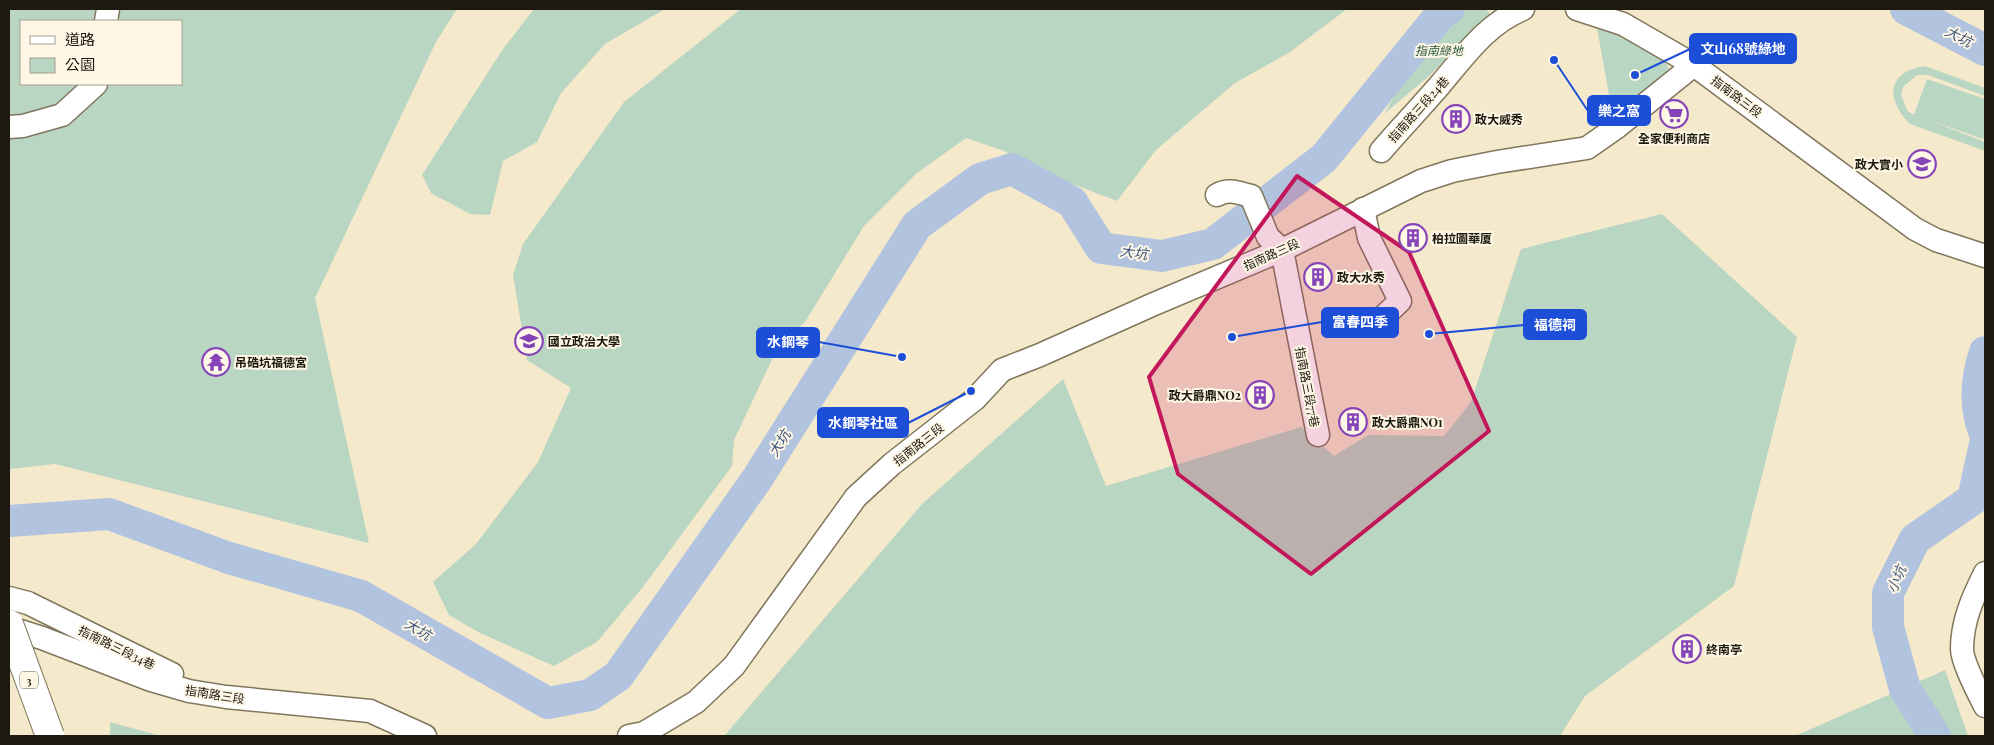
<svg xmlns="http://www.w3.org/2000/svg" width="1994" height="745" font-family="'Playfair Display','Noto Sans TC',serif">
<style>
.green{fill:#b9d6c2;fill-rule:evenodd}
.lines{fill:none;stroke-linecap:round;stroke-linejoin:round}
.river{stroke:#b2c3df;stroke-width:32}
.minor-casing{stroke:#81765c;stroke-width:25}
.minor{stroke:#fff;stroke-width:22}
.highway-bridge-casing{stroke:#81765c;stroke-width:30;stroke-linecap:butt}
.highway-bridge{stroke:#fff;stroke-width:28}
.marked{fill:#c2185b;fill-opacity:0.2;stroke:#c2185b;stroke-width:4;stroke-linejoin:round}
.labels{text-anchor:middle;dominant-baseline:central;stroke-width:4;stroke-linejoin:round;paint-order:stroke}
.shield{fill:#fef7e6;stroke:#605c4f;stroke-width:1}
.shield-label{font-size:11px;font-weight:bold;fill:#1d190e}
.park-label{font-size:12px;font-style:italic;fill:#24573a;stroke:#fef7e6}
.street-label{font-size:12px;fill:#1d190e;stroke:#fef7e6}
.poi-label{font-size:12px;font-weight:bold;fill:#1d190e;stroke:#fef7e6;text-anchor:start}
.water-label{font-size:14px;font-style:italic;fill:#3f5780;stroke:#fef7e6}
.leader{fill:none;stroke:#1d4ed8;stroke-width:2}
.callout-dot{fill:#1d4ed8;stroke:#fef7e6;stroke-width:2}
.callout{fill:#1d4ed8;stroke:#1d4ed8;stroke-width:2}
.callout-label{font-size:14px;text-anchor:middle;font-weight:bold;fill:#fff}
</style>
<rect width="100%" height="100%" fill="#f5e9cc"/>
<g class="green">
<path d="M9 9H457L436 42 315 298 369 543 55 464 9 469ZM21 21H181V84H21Z"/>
<polygon points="534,9 665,9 605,44 561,93 537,142 503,161 490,215 470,214 431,193 422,175 503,49"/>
<polygon points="741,9 1347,9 1290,52 1235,83 1156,150 1117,201 1057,178 1004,151 966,138 917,173 864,226 805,322 777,349 734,440 732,466 643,587 597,642 554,666 478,632 449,615 433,582 476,544 538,462 571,388 527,360 513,275 523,244 624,102"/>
<path d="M1463 9H1487L1490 15 1429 76 1384 114C1407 75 1428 37 1463 9Z"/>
<path d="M1597 28C1613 32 1665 53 1669 69L1660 81 1613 117Z"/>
<path d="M1925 66 1985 88V96L1928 75H1917L1903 87 1901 95 1908 112 1985 142V151L1910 124C1885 99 1887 71 1925 66Z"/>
<polygon points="1927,79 1985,99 1985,132 1983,139 1914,115"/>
<polygon points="1662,214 1797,337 1734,586 1585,696 1560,736 724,736 922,504 1063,379 1106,486 1301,427 1334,456 1368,435 1444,436 1471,402 1521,249"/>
<polygon points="1945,670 1968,736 1795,736"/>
<polygon points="110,722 161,736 110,736"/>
</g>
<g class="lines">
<g class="river">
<polyline points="1906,9 1985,50"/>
<path d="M1985 352C1976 380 1974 406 1985 434"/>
<polyline points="9,521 109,514 229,558 361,596 548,703 590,695 618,676 757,479 917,225 980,179 1012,169 1072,202 1101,248 1162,256 1213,244 1324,158 1440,15 1449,9"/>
<polyline points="1935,736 1905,689 1888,627 1888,593 1915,539 1973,499 1985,444"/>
</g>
<defs>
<g id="minor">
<polyline points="1577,9 1623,24 1694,65"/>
<polyline points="106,21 108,9"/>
<polyline points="9,127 23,126 62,115 96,84"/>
<path d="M1381 151C1400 129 1420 108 1439 86 1464 57 1486 24 1523 9"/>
<path d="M1217 195C1228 188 1239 193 1251 196L1268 237 1282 250 1318 435"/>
<polyline points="1363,209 1369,238 1400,301 1379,321"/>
<path d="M1985 573C1973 597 1962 621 1962 649 1962 662 1979 694 1985 706"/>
<polyline points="9,598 28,603 172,674"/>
<polyline points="9,630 17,630 42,638 151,680 189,691 226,697 370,711 425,736"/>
<polyline points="629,736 644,733 696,702 734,666 856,497 892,464 975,399 1002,370 1040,355 1154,304 1282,250 1421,181 1452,171 1497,162 1587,148 1617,127 1694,65 1915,229 1936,240 1985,256"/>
</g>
</defs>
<use href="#minor" class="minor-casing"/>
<use href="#minor" class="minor"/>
<defs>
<polyline id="highway-bridge" points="9,624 50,736"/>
</defs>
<use href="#highway-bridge" class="highway-bridge-casing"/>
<use href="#highway-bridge" class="highway-bridge"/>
</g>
<path class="marked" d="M1297 176 1409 252 1489 431 1311 574 1178 474 1149 377Z"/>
<defs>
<symbol id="supermarket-ring" viewBox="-11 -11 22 22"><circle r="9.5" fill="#fef7e6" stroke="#8644b9" stroke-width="1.5"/><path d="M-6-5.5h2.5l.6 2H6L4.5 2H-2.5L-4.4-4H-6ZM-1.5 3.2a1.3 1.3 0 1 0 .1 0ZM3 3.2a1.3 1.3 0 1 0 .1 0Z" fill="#8644b9"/></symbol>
<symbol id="building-ring" viewBox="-11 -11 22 22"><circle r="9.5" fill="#fef7e6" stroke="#8644b9" stroke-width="1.5"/><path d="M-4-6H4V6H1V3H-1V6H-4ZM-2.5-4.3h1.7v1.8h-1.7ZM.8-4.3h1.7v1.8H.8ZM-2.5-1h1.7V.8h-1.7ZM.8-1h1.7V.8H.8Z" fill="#8644b9"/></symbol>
<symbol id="school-ring" viewBox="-11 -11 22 22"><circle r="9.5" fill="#fef7e6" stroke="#8644b9" stroke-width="1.5"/><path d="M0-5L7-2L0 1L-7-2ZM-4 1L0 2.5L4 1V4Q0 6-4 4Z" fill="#8644b9"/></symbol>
<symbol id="university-ring" viewBox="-11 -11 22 22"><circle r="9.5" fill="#fef7e6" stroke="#8644b9" stroke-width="1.5"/><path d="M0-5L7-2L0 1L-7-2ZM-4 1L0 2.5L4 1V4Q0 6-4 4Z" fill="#8644b9"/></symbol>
<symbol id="temple-ring" viewBox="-11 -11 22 22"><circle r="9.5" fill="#fef7e6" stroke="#8644b9" stroke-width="1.5"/><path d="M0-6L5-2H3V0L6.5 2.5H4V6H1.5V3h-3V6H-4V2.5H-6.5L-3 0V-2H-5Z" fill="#8644b9"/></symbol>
</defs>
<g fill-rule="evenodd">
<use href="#supermarket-ring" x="1658" y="98" width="32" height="32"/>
<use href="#building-ring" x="1440" y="103" width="32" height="32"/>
<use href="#school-ring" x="1906" y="148" width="32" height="32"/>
<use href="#building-ring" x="1397" y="222" width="32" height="32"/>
<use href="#building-ring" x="1302" y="261" width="32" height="32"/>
<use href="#university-ring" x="513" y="325" width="32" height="32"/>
<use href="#temple-ring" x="200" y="346" width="32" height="32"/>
<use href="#building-ring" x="1244" y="379" width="32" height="32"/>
<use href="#building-ring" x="1337" y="406" width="32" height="32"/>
<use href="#building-ring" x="1671" y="633" width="32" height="32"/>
</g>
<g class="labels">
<rect class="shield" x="20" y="671.5" width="18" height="17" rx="4"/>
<g class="shield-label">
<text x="29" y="680">3</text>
</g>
<g class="park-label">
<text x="1439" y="50">指南綠地</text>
</g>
<g class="street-label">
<text transform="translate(1737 96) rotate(37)">指南路三段</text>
<text transform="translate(1418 109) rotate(-48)">指南路三段24巷</text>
<text transform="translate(1271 254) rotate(-24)">指南路三段</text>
<text transform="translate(1308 387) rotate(79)">指南路三段77巷</text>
<text transform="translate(918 444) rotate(-38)">指南路三段</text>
<text transform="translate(117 647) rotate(26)">指南路三段34巷</text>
<text transform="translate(215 694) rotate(9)">指南路三段</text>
</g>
<g class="poi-label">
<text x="1475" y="119">政大威秀</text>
<text x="1674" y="138" text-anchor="middle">全家便利商店</text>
<text x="1903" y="164" text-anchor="end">政大實小</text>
<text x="1432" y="238">柏拉圖華厦</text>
<text x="1337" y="277">政大水秀</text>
<text x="548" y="341">國立政治大學</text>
<text x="235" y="362">吊硞坑福德宮</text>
<text x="1241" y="395" text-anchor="end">政大爵鼎NO2</text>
<text x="1372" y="422">政大爵鼎NO1</text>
<text x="1706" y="649">終南亭</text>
</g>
<g class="water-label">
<text transform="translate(1959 36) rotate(27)">大坑</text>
<text transform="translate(1134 252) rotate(8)">大坑</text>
<text transform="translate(779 443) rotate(-58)">大坑</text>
<text transform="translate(1896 579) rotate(-67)">小坑</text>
<text transform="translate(418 629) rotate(30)">大坑</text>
</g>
</g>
<path class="leader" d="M1635 75L1690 49M1554 60L1588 111M1232 337L1322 322M1429 334L1524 325M902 357L819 342M971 391L908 423"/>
<g class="callout-dot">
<circle cx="1635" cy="75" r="5"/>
<circle cx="1554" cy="60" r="5"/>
<circle cx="1232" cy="337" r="5"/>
<circle cx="1429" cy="334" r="5"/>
<circle cx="902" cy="357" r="5"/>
<circle cx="971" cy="391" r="5"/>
</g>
<g class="callout">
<rect x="1690" y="34" width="106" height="29" rx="5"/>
<rect x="1588" y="96" width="62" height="29" rx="5"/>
<rect x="1322" y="308" width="76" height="29" rx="5"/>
<rect x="1524" y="310" width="62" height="29" rx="5"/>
<rect x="757" y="328" width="62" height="29" rx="5"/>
<rect x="818" y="408" width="90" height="29" rx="5"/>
</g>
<g class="callout-label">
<text x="1743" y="54">文山68號綠地</text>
<text x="1619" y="116">樂之窩</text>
<text x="1360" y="327">富春四季</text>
<text x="1555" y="330">福德祠</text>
<text x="788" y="347">水鋼琴</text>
<text x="863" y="428">水鋼琴社區</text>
</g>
<rect width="1994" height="745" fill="none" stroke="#1d190e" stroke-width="20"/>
<rect x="20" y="20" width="162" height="65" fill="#fef7e6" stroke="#a49e90"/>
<rect x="30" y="36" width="25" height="8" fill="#ffffff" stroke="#a49e90"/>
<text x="65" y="45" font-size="15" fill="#1d190e">道路</text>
<rect x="30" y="58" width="25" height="15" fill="#b9d6c2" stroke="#a49e90"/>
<text x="65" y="70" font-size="15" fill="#1d190e">公園</text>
</svg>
